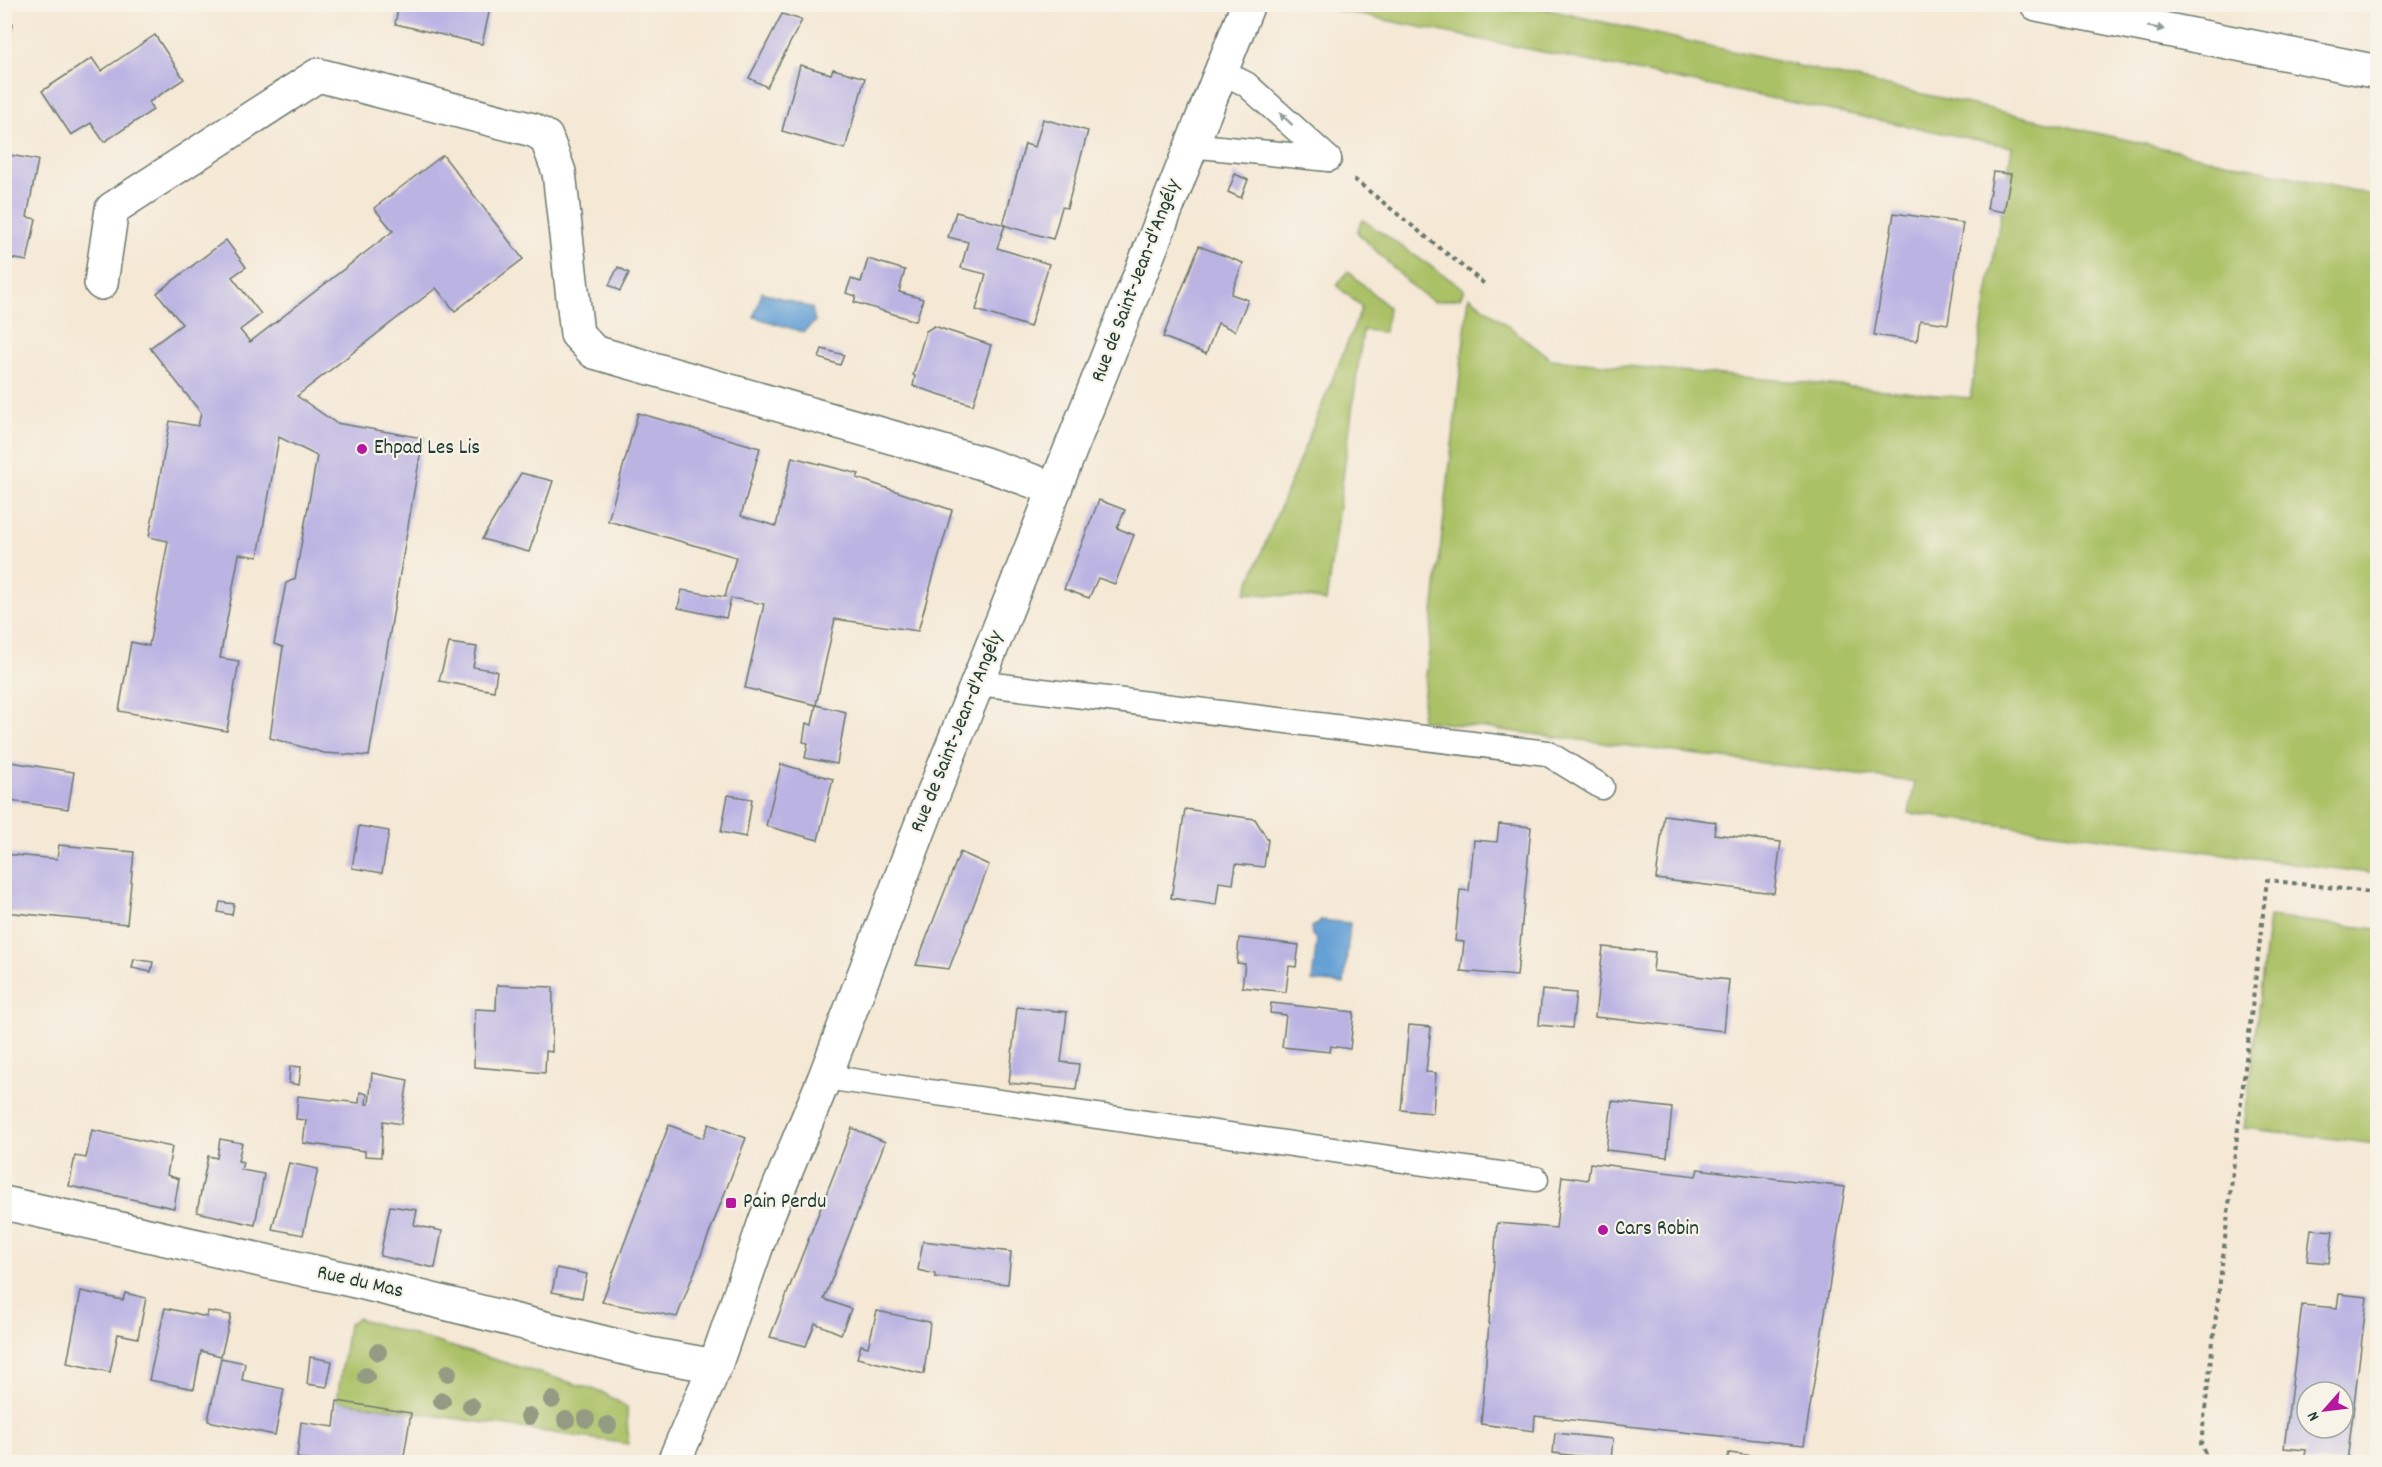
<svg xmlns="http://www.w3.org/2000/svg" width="2382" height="1467" font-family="Dekko,sans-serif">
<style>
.green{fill:#abc166;stroke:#657f4d;stroke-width:1.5}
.water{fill:#66a1d6;stroke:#426f85;stroke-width:1.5}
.building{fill:#bbb4e3;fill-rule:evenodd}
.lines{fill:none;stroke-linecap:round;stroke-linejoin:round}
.service-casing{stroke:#6a796c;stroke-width:27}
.minor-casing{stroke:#6a796c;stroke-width:36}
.secondary-casing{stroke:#6a796c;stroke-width:36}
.trunk-casing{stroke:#6a796c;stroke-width:36}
.path{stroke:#6a796c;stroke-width:4;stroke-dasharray:4.5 4.5;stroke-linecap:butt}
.service{stroke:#fff;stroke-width:24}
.minor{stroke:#fff;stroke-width:33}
.secondary{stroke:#fff;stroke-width:33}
.trunk{stroke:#fff;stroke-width:33}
.tree{fill:#939c83}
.oneway{fill:#8f9e9a}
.poi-dot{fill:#b5179e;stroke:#f7f3e8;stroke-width:2}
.labels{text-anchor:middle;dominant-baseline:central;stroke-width:4.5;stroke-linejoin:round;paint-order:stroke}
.street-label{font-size:21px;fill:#1f3d34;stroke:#f7f3e8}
.poi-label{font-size:21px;fill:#1f3d34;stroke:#f7f3e8;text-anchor:start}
</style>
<rect width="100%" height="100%" fill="#f7f3e8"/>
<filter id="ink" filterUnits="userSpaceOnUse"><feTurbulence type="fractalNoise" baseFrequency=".0167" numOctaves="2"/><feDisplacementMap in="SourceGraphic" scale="12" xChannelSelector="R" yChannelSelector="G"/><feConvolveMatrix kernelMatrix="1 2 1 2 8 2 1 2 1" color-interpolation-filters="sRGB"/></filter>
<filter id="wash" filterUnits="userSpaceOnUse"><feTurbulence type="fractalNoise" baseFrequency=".008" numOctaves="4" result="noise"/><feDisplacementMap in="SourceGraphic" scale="24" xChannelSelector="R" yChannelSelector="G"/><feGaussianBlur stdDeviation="1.35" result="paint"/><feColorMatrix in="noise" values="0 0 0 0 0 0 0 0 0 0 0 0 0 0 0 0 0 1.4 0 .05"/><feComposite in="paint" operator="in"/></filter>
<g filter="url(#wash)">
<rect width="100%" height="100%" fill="#f5e8d5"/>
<g class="green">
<polygon points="1311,5 1527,5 2377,196 2377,874 1909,813 1915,782 1421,720 1469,296 1551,359 1970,398 2012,147"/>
<polygon points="1363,220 1464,289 1460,298 1434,302 1415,289 1357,232"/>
<polygon points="1348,271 1388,307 1385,332 1363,330 1326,602 1312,598 1245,593 1362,307 1337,286"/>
<polygon points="2269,917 2377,929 2377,1144 2244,1128"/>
<polygon points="357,1318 602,1392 627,1407 628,1444 337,1401 348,1325"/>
</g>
<g class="water">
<polygon points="762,292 812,308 815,322 803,332 754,317"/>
<polygon points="1320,920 1350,923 1344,984 1312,981 1317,939 1312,935 1311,927 1320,923"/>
</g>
<g id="blocks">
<g class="building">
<polygon points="399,4 491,4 482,44 395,24"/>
<polygon points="782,14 802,20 767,87 749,78"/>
<polygon points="4,21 13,23 5,52 4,52"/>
<polygon points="155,35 184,79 149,102 153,110 104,142 91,123 71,135 42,91 92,58 101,71"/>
<polygon points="800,65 831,74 833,69 865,78 845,149 782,131"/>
<polygon points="1043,119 1088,131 1067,208 1062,207 1053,239 1003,225 1025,144 1035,147"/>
<polygon points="4,154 38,160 27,217 36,219 27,261 4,257"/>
<polygon points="443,155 523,259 455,311 436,288 297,396 336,423 423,438 369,756 324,753 270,738 283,647 274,644 286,583 295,579 317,456 279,437 258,557 239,554 220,658 239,661 227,731 119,711 131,642 149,646 168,541 149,537 170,421 198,426 201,413 150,348 182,324 157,293 226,240 246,267 232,277 261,314 240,330 250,342 393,231 374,208"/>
<polygon points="1993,172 2011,174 2004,212 1987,209"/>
<polygon points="1235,174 1248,180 1241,198 1228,192"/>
<polygon points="956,212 1005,225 997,248 1049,264 1030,327 976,310 986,274 961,268 968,242 948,237"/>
<polygon points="1894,213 1963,223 1948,324 1920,320 1917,341 1874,335"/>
<polygon points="1199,246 1243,263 1231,294 1248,300 1235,331 1218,323 1206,354 1163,337"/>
<polygon points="868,259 905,270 899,292 923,299 916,321 854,302 856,296 846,293 851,279 861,282"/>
<polygon points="618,267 629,273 620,291 609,285"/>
<polygon points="934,326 991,345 973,405 913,386 915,376 913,375 926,331"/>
<polygon points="822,349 844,355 840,365 819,358"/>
<polygon points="638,413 760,448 741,516 776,526 792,457 859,474 857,478 952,510 918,631 835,619 816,705 745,688 764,604 731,598 726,618 678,608 682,590 725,597 736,557 608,521"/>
<polygon points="521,473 553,481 529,552 482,539"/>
<polygon points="1099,500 1125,510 1117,528 1134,535 1115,584 1098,578 1089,598 1064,589"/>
<polygon points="449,643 477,647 473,667 497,671 494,691 439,681"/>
<polygon points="816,705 846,712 837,764 805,758 808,743 803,742 806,723 812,725"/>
<polygon points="4,761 74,772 68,809 4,800"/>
<polygon points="781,764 833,779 818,840 766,826"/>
<polygon points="728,795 752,799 746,837 721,832"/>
<polygon points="1185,809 1255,819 1268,840 1264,867 1236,864 1233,884 1219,882 1216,905 1171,898"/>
<polygon points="1664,815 1716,822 1714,834 1781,842 1774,893 1656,879"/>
<polygon points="1499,824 1531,827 1517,976 1461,971 1464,942 1455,941 1460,890 1469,891 1474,840 1497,842"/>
<polygon points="359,826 389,831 382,873 352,868"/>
<polygon points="59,845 134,852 127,924 4,912 4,854 57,859"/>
<polygon points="960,852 989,865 949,969 916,965"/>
<polygon points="220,902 234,904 232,915 218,912"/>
<polygon points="1239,938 1299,945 1296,967 1289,966 1286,992 1242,987 1245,964 1237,963"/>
<polygon points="1603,947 1655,952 1653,971 1729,980 1724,1031 1595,1017"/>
<polygon points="134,959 153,962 151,972 132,968"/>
<polygon points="497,985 553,987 552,1052 546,1051 545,1073 474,1067 475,1009 496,1010"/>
<polygon points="1542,990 1576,993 1572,1028 1539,1025"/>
<polygon points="1271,1003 1354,1012 1350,1049 1331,1046 1330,1052 1282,1047 1286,1015 1270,1013"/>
<polygon points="1017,1007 1067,1012 1061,1062 1079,1064 1076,1090 1009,1083"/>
<polygon points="1409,1025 1431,1027 1426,1072 1436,1073 1433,1113 1401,1110"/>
<polygon points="290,1066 301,1067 299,1085 289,1083"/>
<polygon points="372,1073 408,1080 401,1124 383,1121 381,1157 365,1156 365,1151 303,1143 306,1120 296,1119 298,1096 359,1103 360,1092 367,1094 366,1104 369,1104"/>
<polygon points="1612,1101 1672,1108 1667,1157 1606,1150"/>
<polygon points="709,1124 746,1138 677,1317 602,1302 669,1125 703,1138"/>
<polygon points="852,1128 885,1142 824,1299 851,1309 841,1334 815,1323 806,1346 770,1337"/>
<polygon points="92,1130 172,1147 167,1175 179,1179 174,1208 69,1186 75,1156 86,1158"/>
<polygon points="220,1139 242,1143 238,1161 243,1162 241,1170 264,1174 255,1225 197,1212 208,1156 217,1158"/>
<polygon points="289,1163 318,1169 303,1235 272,1229"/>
<polygon points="1590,1163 1696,1176 1698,1169 1845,1187 1804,1445 1535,1416 1534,1431 1481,1424 1497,1223 1556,1228 1562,1176 1588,1180"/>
<polygon points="390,1206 417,1210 414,1225 442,1231 435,1268 380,1256"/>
<polygon points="2311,1229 2333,1231 2329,1263 2307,1261"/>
<polygon points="923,1241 1011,1252 1008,1284 935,1277 935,1274 918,1270"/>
<polygon points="557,1268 587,1274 582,1298 552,1292"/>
<polygon points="81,1291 123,1300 125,1293 146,1298 138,1338 118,1334 110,1372 67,1363"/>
<path d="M2339 1294 2367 1297 2347 1462H2304L2306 1450 2284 1448 2302 1305 2337 1308ZM2307 1392H2343V1428H2307Z"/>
<polygon points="165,1308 207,1317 208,1311 231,1315 221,1356 201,1351 194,1389 149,1380"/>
<polygon points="877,1311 930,1322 924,1374 857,1358 861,1345 868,1347"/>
<polygon points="310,1357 332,1361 327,1387 307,1384"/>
<polygon points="221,1358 245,1363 242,1380 284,1389 275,1435 208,1421"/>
<polygon points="337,1401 411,1413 403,1462 316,1462 297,1458 301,1422 334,1427"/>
<polygon points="1555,1433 1613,1439 1611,1460 1553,1453"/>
<polygon points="1729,1453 1754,1456 1754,1462 1727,1462"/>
</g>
</g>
</g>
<g filter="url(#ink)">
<use href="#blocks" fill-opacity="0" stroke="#6a796c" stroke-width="1.5"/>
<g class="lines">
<defs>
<g id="service">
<polyline points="1220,71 1246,84 1329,159"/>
<polyline points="1190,145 1329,159"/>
<polyline points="978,683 1547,753 1602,787"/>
<polyline points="825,1077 1536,1179"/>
</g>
<g id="minor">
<polyline points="101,283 112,209 318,75 533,130 546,137 559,172 577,334 594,352 982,463 1055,489"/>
<polyline points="4,1203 364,1283 649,1354 715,1366"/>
</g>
<polyline id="secondary" points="674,1462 715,1366 766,1219 825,1077 926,812 1248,4"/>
<polyline id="trunk" points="2037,4 2378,72"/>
</defs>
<use href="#service" class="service-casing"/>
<use href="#minor" class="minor-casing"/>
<use href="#secondary" class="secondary-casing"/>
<use href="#trunk" class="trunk-casing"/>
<g class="path">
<polyline points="1354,179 1487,286"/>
<polyline points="2204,1462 2205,1453 2201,1444 2267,880 2378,893"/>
</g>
<use href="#service" class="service"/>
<use href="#minor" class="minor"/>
<use href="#secondary" class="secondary"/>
<use href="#trunk" class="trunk"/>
</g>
<g class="tree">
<circle cx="378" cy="1352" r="9"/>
<circle cx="448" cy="1373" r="9"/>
<circle cx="366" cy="1376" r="9"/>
<circle cx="552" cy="1400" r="9"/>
<circle cx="442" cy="1401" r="9"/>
<circle cx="471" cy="1406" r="9"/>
<circle cx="529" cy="1416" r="9"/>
<circle cx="586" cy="1419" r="9"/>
<circle cx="566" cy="1420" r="9"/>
<circle cx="608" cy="1425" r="9"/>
</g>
<defs><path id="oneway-solid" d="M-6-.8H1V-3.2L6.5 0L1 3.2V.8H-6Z" transform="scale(1.5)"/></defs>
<g class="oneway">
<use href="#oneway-solid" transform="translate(2156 28) rotate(11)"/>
<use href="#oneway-solid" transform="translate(1286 119) rotate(-137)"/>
</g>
</g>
<g class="poi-dot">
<circle cx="362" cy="449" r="6"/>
<rect x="725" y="1197" width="12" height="12" rx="3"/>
<circle cx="1603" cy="1230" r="6"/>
</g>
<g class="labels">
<g class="street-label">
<text transform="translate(1137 281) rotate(-69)">Rue de Saint-Jean-d'Angély</text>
<text transform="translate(958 732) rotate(-68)">Rue de Saint-Jean-d'Angély</text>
<text transform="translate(360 1283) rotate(13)">Rue du Mas</text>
</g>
<g class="poi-label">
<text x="374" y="449">Ehpad Les Lis</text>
<text x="743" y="1203">Pain Perdu</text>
<text x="1615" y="1230">Cars Robin</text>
</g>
</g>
<rect width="2382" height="1467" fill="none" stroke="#f7f3e8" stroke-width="24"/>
<g transform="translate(2325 1410) rotate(242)"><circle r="28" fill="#f7f3e8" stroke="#a1aaa0" stroke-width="1.5"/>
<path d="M0-4.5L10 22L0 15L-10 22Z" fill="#b5179e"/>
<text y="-9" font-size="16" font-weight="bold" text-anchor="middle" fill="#1f3d34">N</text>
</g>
</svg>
